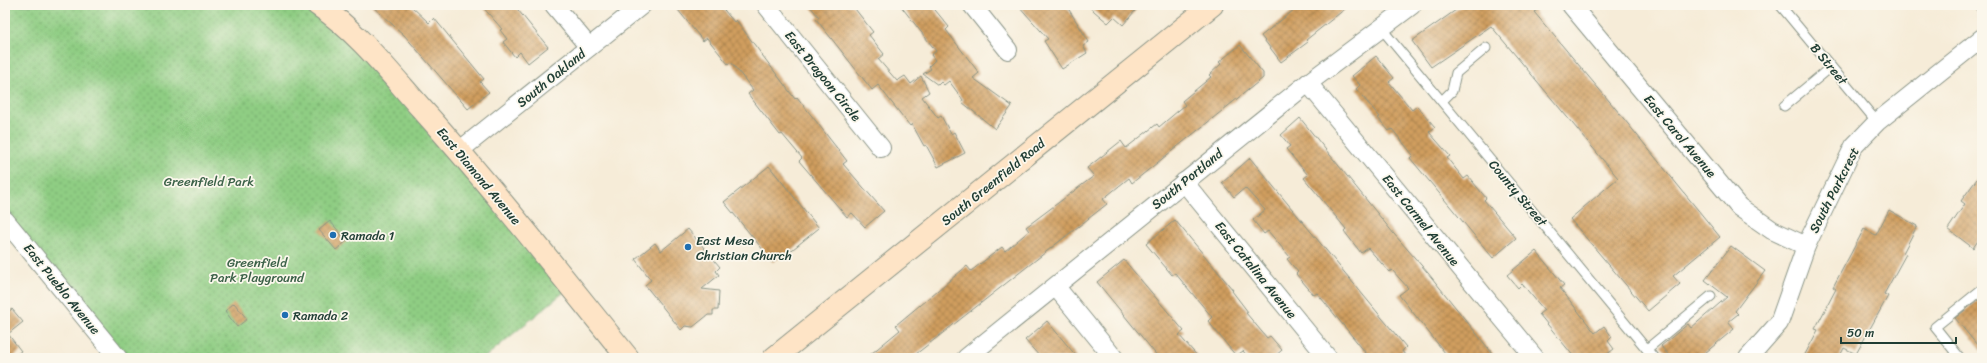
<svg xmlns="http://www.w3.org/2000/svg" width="1987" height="363" font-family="Sriracha,sans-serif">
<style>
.park{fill:url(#park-dots);stroke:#57855c}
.building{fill:url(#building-cross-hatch)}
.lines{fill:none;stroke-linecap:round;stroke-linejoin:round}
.lane-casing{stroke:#8a9486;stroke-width:11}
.street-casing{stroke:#8a9486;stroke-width:20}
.secondary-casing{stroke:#8a9486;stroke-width:24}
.lane{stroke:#fff;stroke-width:9}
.street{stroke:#fff;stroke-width:18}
.secondary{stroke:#fee4c6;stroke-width:22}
.poi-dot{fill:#1f6fb2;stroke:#fbf7ec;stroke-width:1.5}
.labels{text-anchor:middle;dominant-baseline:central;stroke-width:3.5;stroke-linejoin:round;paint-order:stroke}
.street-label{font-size:13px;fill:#1f3d34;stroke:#fbf7ec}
.park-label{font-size:13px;fill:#3b6148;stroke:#fbf7ec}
.poi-label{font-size:13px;fill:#1f3d34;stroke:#fbf7ec;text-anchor:start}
</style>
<defs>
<pattern id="park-dots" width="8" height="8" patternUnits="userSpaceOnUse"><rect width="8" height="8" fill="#8fcd83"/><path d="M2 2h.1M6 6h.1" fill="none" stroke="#74a86c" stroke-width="1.8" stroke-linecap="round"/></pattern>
<pattern id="building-cross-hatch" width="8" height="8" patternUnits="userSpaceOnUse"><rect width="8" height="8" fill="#d09e5e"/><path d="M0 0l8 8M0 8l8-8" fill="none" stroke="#a8824e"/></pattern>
</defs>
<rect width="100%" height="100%" fill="#fbf7ec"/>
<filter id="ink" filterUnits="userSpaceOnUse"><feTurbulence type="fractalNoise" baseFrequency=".025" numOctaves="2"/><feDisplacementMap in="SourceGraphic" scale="8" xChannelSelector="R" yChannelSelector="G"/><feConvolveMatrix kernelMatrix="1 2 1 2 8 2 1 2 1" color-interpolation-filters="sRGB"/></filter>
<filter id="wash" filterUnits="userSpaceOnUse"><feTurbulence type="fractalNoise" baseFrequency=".012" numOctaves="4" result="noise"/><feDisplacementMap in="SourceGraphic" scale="16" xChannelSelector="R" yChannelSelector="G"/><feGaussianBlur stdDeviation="0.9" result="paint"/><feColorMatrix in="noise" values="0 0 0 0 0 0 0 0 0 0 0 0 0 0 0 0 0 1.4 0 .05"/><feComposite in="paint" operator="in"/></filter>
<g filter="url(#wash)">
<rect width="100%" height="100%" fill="#f6ecd8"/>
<polygon class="park" points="5,5 318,5 570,287 484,358 119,358 5,219"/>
<g id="blocks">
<g class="building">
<polygon points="371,5 410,5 429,23 434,18 484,79 480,82 489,92 468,109 404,35"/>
<polygon points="481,5 514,5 548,47 528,63 520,52 515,57 503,42 507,39 500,30 502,29"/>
<polygon points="674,5 720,5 734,22 736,20 795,99 797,97 847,161 843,164 884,211 865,227 852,213 847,217 799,161 802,158 782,134 780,135 748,94 753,90 731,62 728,64 707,38 703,41"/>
<polygon points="809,5 852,5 873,32 869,35 884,54 878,59 897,81 905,76 911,84 921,76 929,92 922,97 938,118 941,116 951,134 954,132 965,153 938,167 926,145 924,146 912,124 910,126 878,85 872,90 816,19 819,17"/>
<polygon points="900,5 931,5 949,27 946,30 979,73 973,78 1012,106 995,129 962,102 963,100 949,81 944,85 941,82 938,85 923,74 931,69 929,66 935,60 931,55 936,51"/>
<polygon points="1018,5 1066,5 1089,42 1083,46 1087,53 1062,69 1044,41 1048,39"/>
<polygon points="1087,5 1140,5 1123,25 1114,17 1108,23"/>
<polygon points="1290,5 1350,5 1306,40 1308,42 1281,62 1261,36 1294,10"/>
<polygon points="1463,5 1544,5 1534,12 1615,108 1720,237 1673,276 1680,284 1648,311 1570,219 1618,178 1491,26 1431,67 1412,41"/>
<polygon points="1240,45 1263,73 1263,78 1132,183 1129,178 1103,199 1107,204 911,358 866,358 900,330 896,325 967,266 971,271 1002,247 1005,251 1029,231 1026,227 1094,176 1087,168 1121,141 1126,148 1157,124 1159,127 1185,105 1182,101 1211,77 1209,75 1221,64 1219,62"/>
<polygon points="1376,56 1394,78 1389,82 1412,110 1417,106 1435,127 1429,132 1450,156 1447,158 1464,179 1468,176 1486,198 1484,200 1516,238 1493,258 1410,158 1413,155 1392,129 1389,131 1378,118 1380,117 1356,89 1360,85 1352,76"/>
<polygon points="1300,118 1394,234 1428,273 1496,358 1449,358 1399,295 1408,288 1392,270 1389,272 1368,248 1361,253 1344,231 1346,229 1304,178 1308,175 1286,149 1290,146 1281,135"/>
<polygon points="1250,158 1406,347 1402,351 1407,358 1370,358 1317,293 1314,295 1296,274 1298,272 1287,259 1290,257 1268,231 1264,234 1253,220 1265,210 1245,188 1234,197 1222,183"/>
<polygon points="769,166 819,228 782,258 781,256 773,262 724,202"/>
<polygon points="1982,172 1982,235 1973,248 1948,229 1965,204 1961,201"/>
<polygon points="1889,210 1917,226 1903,253 1906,254 1884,294 1888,296 1856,354 1844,348 1839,358 1803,358 1818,330 1815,329 1836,289 1833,287 1864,229 1876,235"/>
<polygon points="1175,220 1233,290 1232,291 1248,312 1246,313 1267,338 1270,336 1282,350 1273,358 1249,358 1243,351 1236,356 1208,321 1212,317 1175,273 1172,275 1146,244"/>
<polygon points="330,221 347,241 336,250 319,230"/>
<polygon points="688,229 720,267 716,271 719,275 702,289 719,291 718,310 713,310 713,315 708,315 693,327 685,326 681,330 645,285 651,280 635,259 655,243 661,251"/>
<polygon points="1731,246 1765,271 1735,311 1738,314 1728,322 1734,329 1699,358 1671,358 1661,346 1688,324 1691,328 1727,297 1705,280"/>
<polygon points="1536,251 1564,285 1560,288 1595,333 1604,326 1612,337 1608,341 1614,349 1602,358 1575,358 1539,314 1544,310 1522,284 1518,288 1507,275"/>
<polygon points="1124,260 1184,331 1179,335 1199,358 1159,358 1097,282"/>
<polygon points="1982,297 1982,351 1955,318"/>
<polygon points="234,303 247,319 237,327 225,311"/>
<polygon points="12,309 23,322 8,334 21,351 12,358 5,358 5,314"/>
<polygon points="1047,321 1078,358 1041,358 1025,340"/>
</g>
</g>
</g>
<g filter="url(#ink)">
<use href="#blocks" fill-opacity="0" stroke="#8a9486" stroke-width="1"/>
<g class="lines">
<defs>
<g id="lane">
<polyline points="1780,5 1877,122"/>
<polyline points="1979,5 1982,9"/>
<polyline points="1381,28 1654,358"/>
<polyline points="1442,101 1452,91 1456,73 1486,48"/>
<polyline points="1784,106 1831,67"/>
<polyline points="1647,349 1711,296"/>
<polyline points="1960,358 1935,327 1982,289"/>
</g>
<g id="street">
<polyline points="554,5 589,47"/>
<polyline points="766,5 881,148"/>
<polyline points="972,5 1008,50"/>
<polyline points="1571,5 1739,207 1772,230 1806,246"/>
<polyline points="1308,83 1535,358"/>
<polyline points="459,151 642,5"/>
<polyline points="1184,182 1328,358"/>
<polyline points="5,220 118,358"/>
<polyline points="1056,287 1114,358"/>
<polyline points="966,358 1308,83 1412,5"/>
<polyline points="1748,358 1779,323 1806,246 1854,146 1877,122 1982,38"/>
</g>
<g id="secondary">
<path d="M318 5C358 32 389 72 421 108 493 188 560 274 628 358"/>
<polyline points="774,358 1212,5"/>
</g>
</defs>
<use href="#lane" class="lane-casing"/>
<use href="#street" class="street-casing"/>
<use href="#secondary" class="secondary-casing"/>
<use href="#lane" class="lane"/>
<use href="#street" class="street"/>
<use href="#secondary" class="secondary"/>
</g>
</g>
<g class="poi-dot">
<circle cx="333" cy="235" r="4"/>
<circle cx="688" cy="247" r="4"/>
<circle cx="285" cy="315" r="4"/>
</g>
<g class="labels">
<g class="street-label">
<text transform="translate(1829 64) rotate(50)">B Street</text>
<text transform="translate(823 76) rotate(51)">East Dragoon Circle</text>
<text transform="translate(551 78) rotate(-39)">South Oakland</text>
<text transform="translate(1680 136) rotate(50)">East Carol Avenue</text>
<text transform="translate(479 176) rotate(50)">East Diamond Avenue</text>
<text transform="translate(1187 179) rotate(-39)">South Portland</text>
<text transform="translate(993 182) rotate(-39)">South Greenfield Road</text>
<text transform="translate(1834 190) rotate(-63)">South Parkcrest</text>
<text transform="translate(1518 193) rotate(50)">County Street</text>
<text transform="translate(1421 220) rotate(51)">East Carmel Avenue</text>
<text transform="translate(1256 270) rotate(51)">East Catalina Avenue</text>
<text transform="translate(62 289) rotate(51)">East Pueblo Avenue</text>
</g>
<g class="park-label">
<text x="209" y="181">Greenfield Park</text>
<text x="257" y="262">Greenfield<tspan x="257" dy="15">Park Playground</tspan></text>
</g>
<g class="poi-label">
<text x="341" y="235">Ramada 1</text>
<text x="696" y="240">East Mesa<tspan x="696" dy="15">Christian Church</tspan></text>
<text x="293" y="315">Ramada 2</text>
</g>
</g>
<rect width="1987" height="363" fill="none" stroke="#fbf7ec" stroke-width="20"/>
<path d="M1841 337v6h115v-6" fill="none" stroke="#1f3d34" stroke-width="2"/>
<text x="1847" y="337" font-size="12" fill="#1f3d34" stroke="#fbf7ec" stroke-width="3" paint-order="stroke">50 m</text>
</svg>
